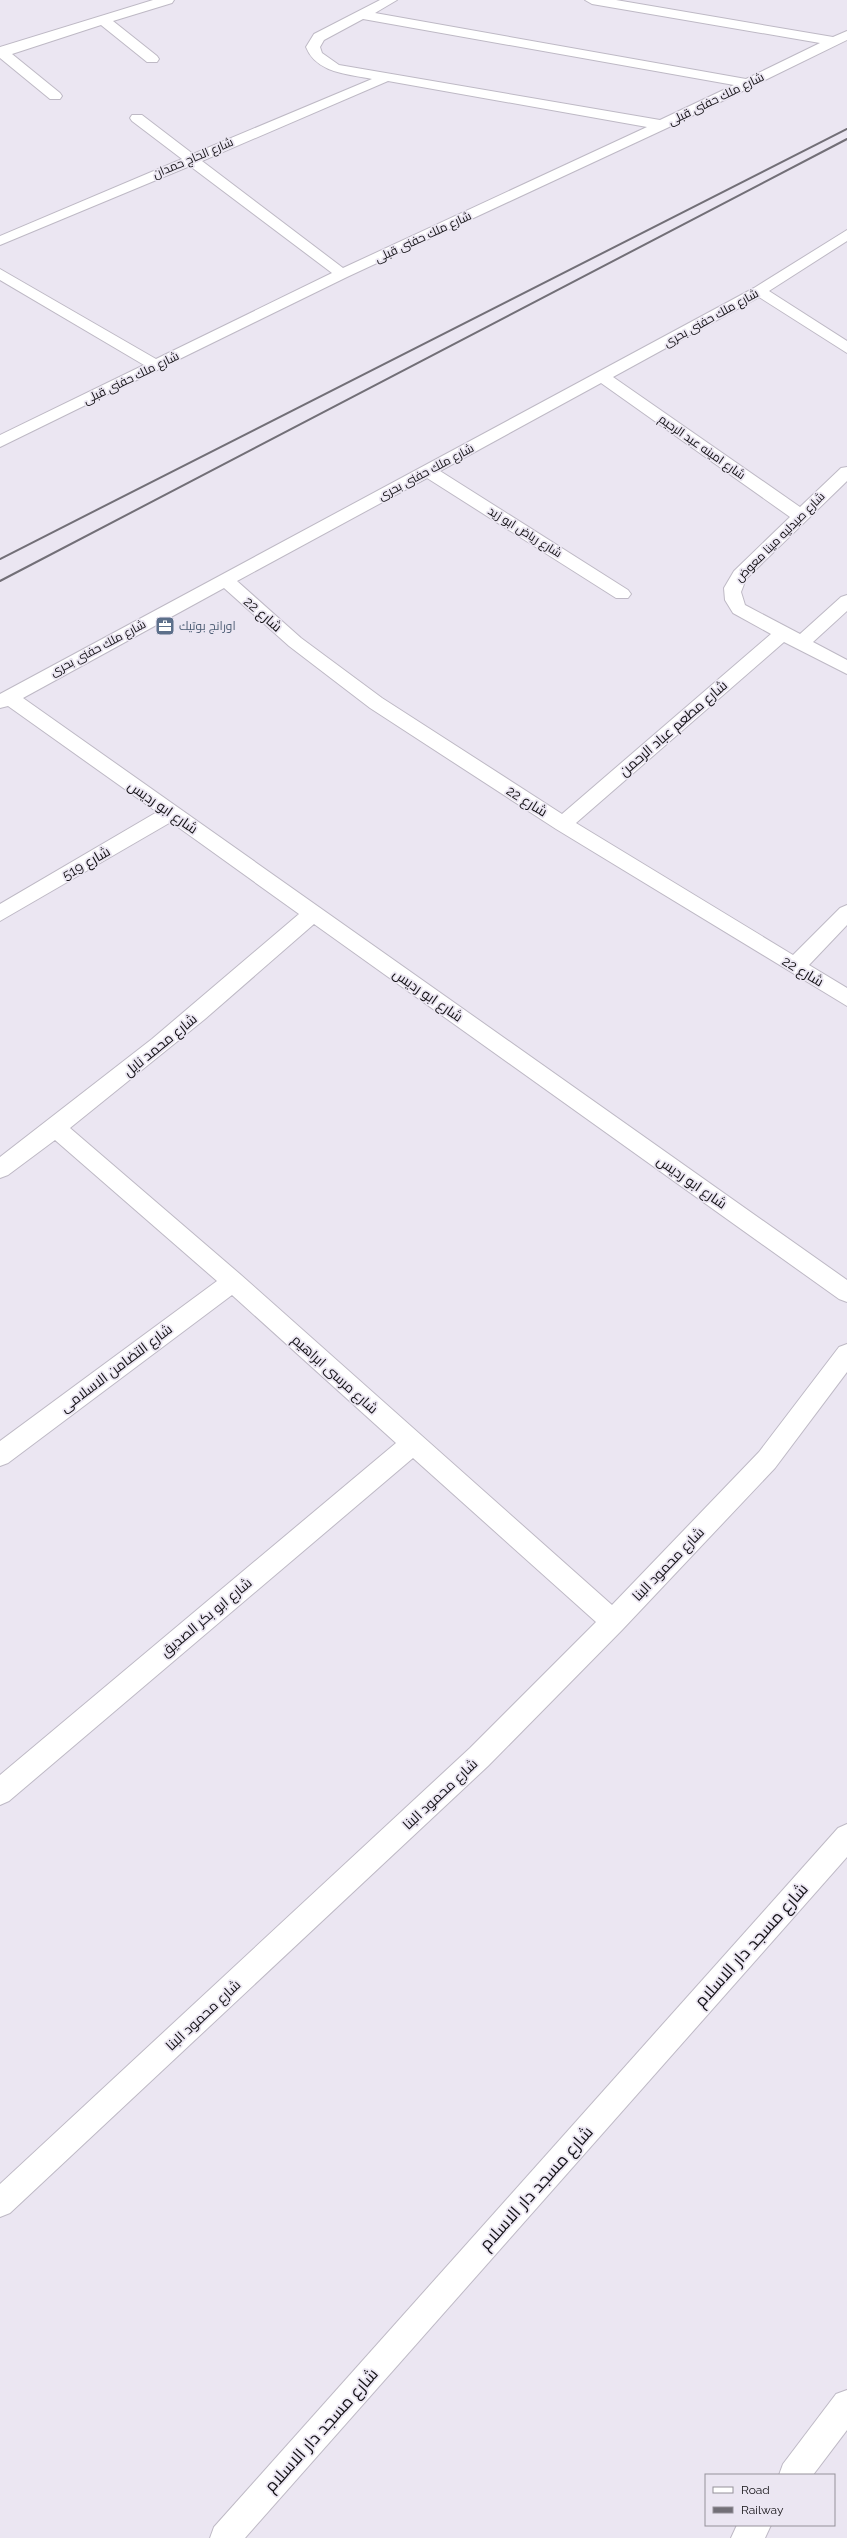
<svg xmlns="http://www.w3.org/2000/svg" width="847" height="2538" font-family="Raleway,Cairo,sans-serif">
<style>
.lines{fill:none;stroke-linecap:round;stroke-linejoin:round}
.minor-casing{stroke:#beb9c5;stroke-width:2}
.minor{fill:#fff;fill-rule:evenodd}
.rail{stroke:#726f77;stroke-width:2}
.labels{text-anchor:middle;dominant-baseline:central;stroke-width:3.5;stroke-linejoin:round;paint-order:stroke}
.far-street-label{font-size:12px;fill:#131115;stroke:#ebe6f2}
.far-service-label{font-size:12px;fill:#4e5e75;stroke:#ebe6f2;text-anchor:start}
.street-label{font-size:14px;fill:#131115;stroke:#ebe6f2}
.near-street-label{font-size:17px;fill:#131115;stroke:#ebe6f2}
</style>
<rect width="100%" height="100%" fill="#ebe6f2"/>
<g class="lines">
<defs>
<g id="minor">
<polygon points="153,0 174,0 172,3 113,21 157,56 159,59 157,62 147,62 101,25 12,54 60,93 62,96 60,99 50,99 0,58 0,47"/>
<path d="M380 0H397L375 13 746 79 820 43 592 4 585 0H616L833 37 847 31V40L667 128 347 277 0 447V435L144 365 0 280V269L156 359 332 273 190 166 0 245V236L182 159 132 121 130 118 132 115H142L193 154 372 79C348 74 316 73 306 47L314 34ZM363 19 734 85 660 120 339 65 322 53 320 47 324 40ZM388 81 647 127 343 268 202 161Z"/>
<path d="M847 230V241L769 291 847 341V353L759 297 613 377 800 507 841 468 847 467V481L746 579 741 592 745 605 800 634 841 597 847 595V611L813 642 847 660V674L784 642 576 823 793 955 840 908 847 905V925L809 965 847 988V1006L556 829 370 708 289 646 224 588 23 698 847 1280V1302L839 1299 314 924 205 1019 70 1128 241 1275 612 1605 759 1452 839 1347 847 1344V1372L775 1468 622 1630 488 1766 10 2213 0 2217V2184L470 1748 596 1622 413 1458 9 1801 0 1805V1775L396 1443 232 1295 8 1463 0 1466V1441L217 1281 55 1140 8 1175 0 1178V1157L152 1039 299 914 171 822 0 921V904L157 812 8 706 0 708V694L754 288ZM601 383 790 517 734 571 724 588 725 600 733 613 771 634 562 814 382 698 301 638 237 581 427 478 616 598H628L631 594 628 590 440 471Z"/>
<polygon points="847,1824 847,1857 245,2538 210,2538 214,2527 838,1828"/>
<polygon points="847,2390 847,2430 813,2475 779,2475 783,2464 836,2394"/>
<polygon points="737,2525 771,2525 765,2538 731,2538"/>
</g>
</defs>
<use href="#minor" class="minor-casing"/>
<use href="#minor" class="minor"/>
<g class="rail">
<polyline points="0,559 847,129"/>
<polyline points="0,581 847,139"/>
</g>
</g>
<defs>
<symbol id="office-square" viewBox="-11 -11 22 22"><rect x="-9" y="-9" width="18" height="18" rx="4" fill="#5c6f8a" stroke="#ebe6f2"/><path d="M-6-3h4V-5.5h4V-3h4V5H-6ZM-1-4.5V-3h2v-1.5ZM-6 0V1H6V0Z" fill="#fff"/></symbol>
</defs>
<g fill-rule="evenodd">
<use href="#office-square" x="154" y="615" width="22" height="22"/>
</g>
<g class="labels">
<g class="far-street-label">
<text transform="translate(716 99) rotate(-26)">شارع ملك حفنى قبلى</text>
<text transform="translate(193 158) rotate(-23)">شارع الحاج حمدان</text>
<text transform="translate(423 237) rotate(-25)">شارع ملك حفنى قبلى</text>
<text transform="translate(711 318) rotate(-29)">شارع ملك حفنى بحرى</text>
<text transform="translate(131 378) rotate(-26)">شارع ملك حفنى قبلى</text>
<text transform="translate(702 447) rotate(35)">شارع امينه عبد الرحيم</text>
<text transform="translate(426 472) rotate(-28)">شارع ملك حفنى بحرى</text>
<text transform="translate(525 532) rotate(32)">شارع رياض ابو زيد</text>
<text transform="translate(780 537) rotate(-45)">شارع صيدليه مينا معوض</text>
<text transform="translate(98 648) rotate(-28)">شارع ملك حفنى بحرى</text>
</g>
<g class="far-service-label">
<text x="179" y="626">اورانج بوتيك</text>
</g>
<g class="street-label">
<text transform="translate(263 614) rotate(41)">شارع 22</text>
<text transform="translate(673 728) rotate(-41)">شارع مطعم عباد الرحمن</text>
<text transform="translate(527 801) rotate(32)">شارع 22</text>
<text transform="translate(163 807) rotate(35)">شارع ابو رديس</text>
<text transform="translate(86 863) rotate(-30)">شارع 519</text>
<text transform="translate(803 971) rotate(31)">شارع 22</text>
<text transform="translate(428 995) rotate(35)">شارع ابو رديس</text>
<text transform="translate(160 1045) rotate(-39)">شارع محمد نايل</text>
<text transform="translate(692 1182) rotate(35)">شارع ابو رديس</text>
<text transform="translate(116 1368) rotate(-37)">شارع التضامن الاسلامى</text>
<text transform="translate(335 1374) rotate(42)">شارع مرسى ابراهيم</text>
<text transform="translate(668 1564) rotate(-46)">شارع محمود البنا</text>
<text transform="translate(206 1617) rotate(-40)">شارع ابو بكر الصديق</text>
<text transform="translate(440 1794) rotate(-43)">شارع محمود البنا</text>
<text transform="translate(203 2015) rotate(-43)">شارع محمود البنا</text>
</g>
<g class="near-street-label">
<text transform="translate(751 1945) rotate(-48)">شارع مسجد دار الاسلام</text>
<text transform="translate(536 2188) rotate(-48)">شارع مسجد دار الاسلام</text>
<text transform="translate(321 2430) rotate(-48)">شارع مسجد دار الاسلام</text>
</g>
</g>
<rect x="705" y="2474" width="130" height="52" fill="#ebe6f2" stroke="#95919a"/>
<rect x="713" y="2487" width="20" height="6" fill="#ffffff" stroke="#95919a"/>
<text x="741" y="2494" font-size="12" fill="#131115">Road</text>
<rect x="713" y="2507" width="20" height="6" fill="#726f77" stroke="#95919a"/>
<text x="741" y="2514" font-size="12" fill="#131115">Railway</text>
</svg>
